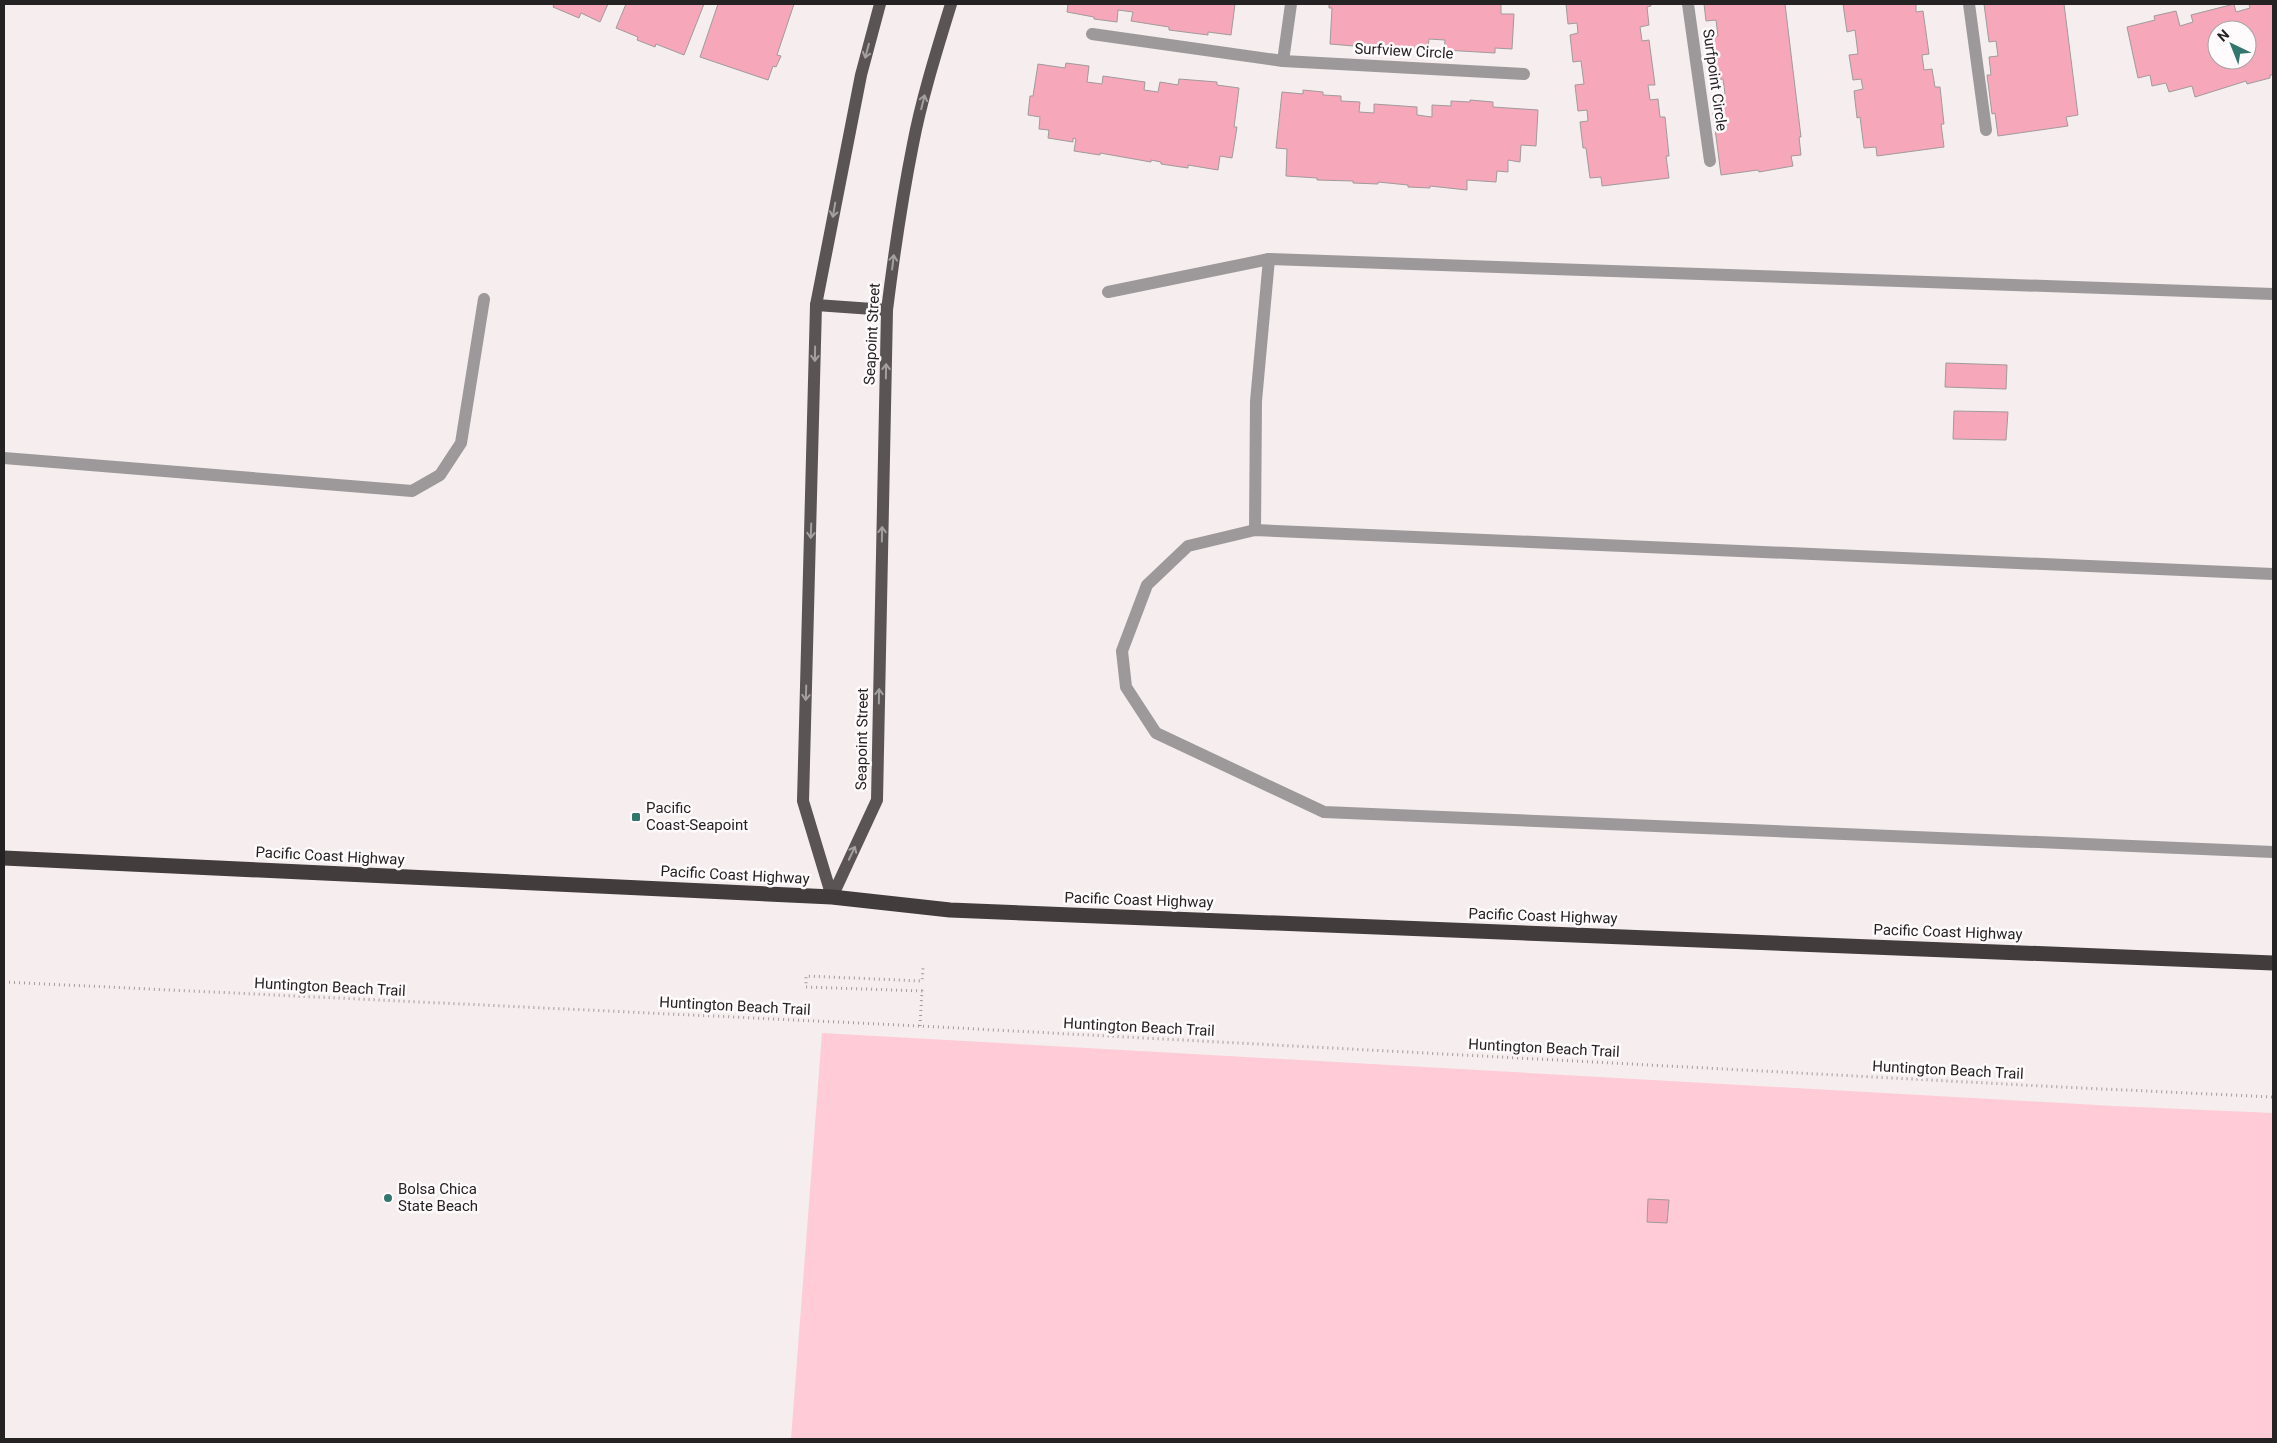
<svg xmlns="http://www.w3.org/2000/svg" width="2277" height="1443" font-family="Roboto,sans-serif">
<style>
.green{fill:#fecbd6}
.building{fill:#f6a7ba;stroke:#a19a9b;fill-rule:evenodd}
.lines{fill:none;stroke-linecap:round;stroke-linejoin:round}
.path{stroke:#a19b9c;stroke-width:3;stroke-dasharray:1 4;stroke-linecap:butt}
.minor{stroke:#9d999a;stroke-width:12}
.major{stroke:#5a5455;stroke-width:12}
.highway{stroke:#423c3d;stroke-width:15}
.oneway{stroke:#a49fa0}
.poi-dot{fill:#31776e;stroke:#fffbfc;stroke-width:2}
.labels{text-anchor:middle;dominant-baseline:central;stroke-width:5;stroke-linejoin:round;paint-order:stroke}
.street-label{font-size:15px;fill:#252223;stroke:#fffbfc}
.poi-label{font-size:15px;fill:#252223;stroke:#fffbfc;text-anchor:start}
</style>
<rect width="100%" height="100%" fill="#f5edee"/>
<polygon class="green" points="822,1033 2114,1106 2273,1113 2273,1439 791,1439"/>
<g class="building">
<polygon points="554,4 608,4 600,22 581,13 579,18 553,7"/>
<polygon points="626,4 704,4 684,55 656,44 655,47 637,40 638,37 616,28"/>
<polygon points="718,4 794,4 777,55 781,56 776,67 773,66 768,80 700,57"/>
<polygon points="1068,4 1235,4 1231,35 1208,32 1208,35 1169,30 1169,27 1131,21 1133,12 1118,10 1117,22 1094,19 1094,17 1067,12"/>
<polygon points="1329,4 1501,4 1501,14 1514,14 1512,49 1495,48 1495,53 1444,50 1445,40 1429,39 1428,49 1390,47 1390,49 1330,44 1332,8 1329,8"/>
<polygon points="1566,4 1651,4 1651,6 1647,7 1649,25 1640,27 1642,41 1649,40 1655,85 1648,85 1650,100 1658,99 1660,117 1665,117 1669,156 1666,156 1669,178 1602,186 1601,177 1590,178 1586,148 1583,148 1580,122 1588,121 1587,110 1578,111 1575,85 1584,84 1581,61 1573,62 1570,35 1578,33 1577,23 1568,24"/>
<polygon points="1704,4 1785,4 1801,137 1799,137 1801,155 1791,156 1793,166 1759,172 1758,170 1721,175 1713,113 1717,113 1715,95 1725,94 1723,79 1716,80 1710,36 1718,36 1716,20 1706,21"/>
<polygon points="1843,4 1916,4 1916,12 1923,11 1929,54 1922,55 1924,70 1932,69 1935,87 1940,87 1944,124 1941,124 1944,147 1877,156 1876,147 1864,148 1860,117 1857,118 1854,91 1863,89 1861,79 1853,80 1849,55 1858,54 1855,30 1847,32"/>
<polygon points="1984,4 2064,4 2078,115 2066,117 2068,126 1998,136 1995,113 1992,114 1987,75 1991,75 1989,57 1998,56 1996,41 1989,42"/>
<path d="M2234 4 2236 12 2250 8 2249 4H2273V75H2270V78L2247 84 2246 81 2195 97 2192 86 2169 92 2166 83 2152 86 2150 75 2138 78 2127 27 2155 20 2154 16 2176 11 2180 26 2193 22 2191 15ZM2217 30H2247V60H2217Z"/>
<polygon points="1066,63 1089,66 1087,82 1102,84 1103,76 1145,82 1144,90 1158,92 1160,82 1178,85 1179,79 1217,82 1217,85 1239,88 1234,127 1237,127 1232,158 1220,156 1218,170 1188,165 1188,168 1161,164 1161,162 1151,160 1151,162 1100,153 1100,155 1074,151 1076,139 1073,138 1073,142 1048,138 1049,130 1039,129 1040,117 1028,115 1030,96 1033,96 1038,64 1065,68"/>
<polygon points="1303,90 1323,92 1323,95 1341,96 1341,101 1360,102 1359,112 1374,113 1374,104 1417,107 1417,115 1432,117 1432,105 1451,106 1451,101 1470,102 1470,100 1493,102 1493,107 1538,110 1536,146 1521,145 1520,162 1508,160 1508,172 1497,171 1496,182 1467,180 1467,190 1430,186 1430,188 1408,187 1408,185 1378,182 1378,184 1353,183 1353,181 1317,180 1317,178 1286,176 1287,149 1276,148 1282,92 1303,94"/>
<polygon points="1946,363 2007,365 2006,389 1945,387"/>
<polygon points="1954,411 2008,412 2006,440 1953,439"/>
<polygon points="1648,1199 1669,1200 1667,1223 1647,1222"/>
</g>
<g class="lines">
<g class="path">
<polyline points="4,982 920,1026 2061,1087 2273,1097"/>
<polyline points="920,1026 922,991 806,987 806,976 922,981 923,968"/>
</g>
<g class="minor">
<polyline points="1688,4 1710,161"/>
<polyline points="1969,4 1986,130"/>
<polyline points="1092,34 1283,61 1524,74"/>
<polyline points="1283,61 1291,4"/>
<polyline points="1108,292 1269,259 2273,294"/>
<polyline points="4,458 412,491 440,475 461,443 484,299"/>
<polyline points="1255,530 1256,401 1269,259"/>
<polyline points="2273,574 1255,530 1188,546 1147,585 1122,651 1126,687 1156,733 1324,812 2273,852"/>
</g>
<g class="major">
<polyline points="816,305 887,310"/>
<path d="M832 897 877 800 887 310C894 254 902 199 913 144 922 97 937 50 951 4"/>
<polyline points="832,897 803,801 816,305 861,75 880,4"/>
</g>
<polyline class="highway" points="4,858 832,897 950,910 2273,963"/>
</g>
<defs><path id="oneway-shaft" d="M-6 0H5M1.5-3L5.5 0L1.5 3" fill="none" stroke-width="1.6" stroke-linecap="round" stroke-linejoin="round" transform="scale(1.25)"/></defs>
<g class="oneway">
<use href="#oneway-shaft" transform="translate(867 51) rotate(105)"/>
<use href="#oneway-shaft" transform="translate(923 102) rotate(-76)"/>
<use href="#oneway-shaft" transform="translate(834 210) rotate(100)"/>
<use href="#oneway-shaft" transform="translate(893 262) rotate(-83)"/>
<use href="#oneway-shaft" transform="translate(815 354) rotate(91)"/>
<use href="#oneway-shaft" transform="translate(886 371) rotate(-89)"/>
<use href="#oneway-shaft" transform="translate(811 531) rotate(92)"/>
<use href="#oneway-shaft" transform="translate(882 534) rotate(-89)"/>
<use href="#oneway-shaft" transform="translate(806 693) rotate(92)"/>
<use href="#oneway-shaft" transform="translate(879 696) rotate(-89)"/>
<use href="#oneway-shaft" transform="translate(852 853) rotate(-65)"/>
</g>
<g class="poi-dot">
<rect x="631" y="812" width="10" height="10" rx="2.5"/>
<circle cx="388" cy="1198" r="5"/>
</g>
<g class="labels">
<g class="street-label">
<text transform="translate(1404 51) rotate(3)">Surfview Circle</text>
<text transform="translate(1715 80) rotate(82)">Surfpoint Circle</text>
<text transform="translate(872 334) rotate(-87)">Seapoint Street</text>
<text transform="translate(862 739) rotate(-89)">Seapoint Street</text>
<text transform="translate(330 856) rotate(3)">Pacific Coast Highway</text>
<text transform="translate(735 875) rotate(3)">Pacific Coast Highway</text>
<text transform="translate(1139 900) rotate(2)">Pacific Coast Highway</text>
<text transform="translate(1543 916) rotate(2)">Pacific Coast Highway</text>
<text transform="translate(1948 932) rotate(2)">Pacific Coast Highway</text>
<text transform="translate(330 987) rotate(3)">Huntington Beach Trail</text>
<text transform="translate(735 1006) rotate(3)">Huntington Beach Trail</text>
<text transform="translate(1139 1027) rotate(3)">Huntington Beach Trail</text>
<text transform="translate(1544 1048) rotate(3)">Huntington Beach Trail</text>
<text transform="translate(1948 1070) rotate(3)">Huntington Beach Trail</text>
</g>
<g class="poi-label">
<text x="646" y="808">Pacific<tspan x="646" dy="17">Coast-Seapoint</tspan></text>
<text x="398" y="1189">Bolsa Chica<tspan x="398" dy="17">State Beach</tspan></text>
</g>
</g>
<rect width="2277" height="1443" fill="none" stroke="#252223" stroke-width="10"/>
<g transform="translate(2232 45) rotate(317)"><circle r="24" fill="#fffbfc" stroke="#a8a4a5"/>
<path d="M0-4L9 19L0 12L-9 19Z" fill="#31776e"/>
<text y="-8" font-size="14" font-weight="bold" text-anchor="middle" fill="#252223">N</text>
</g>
</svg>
